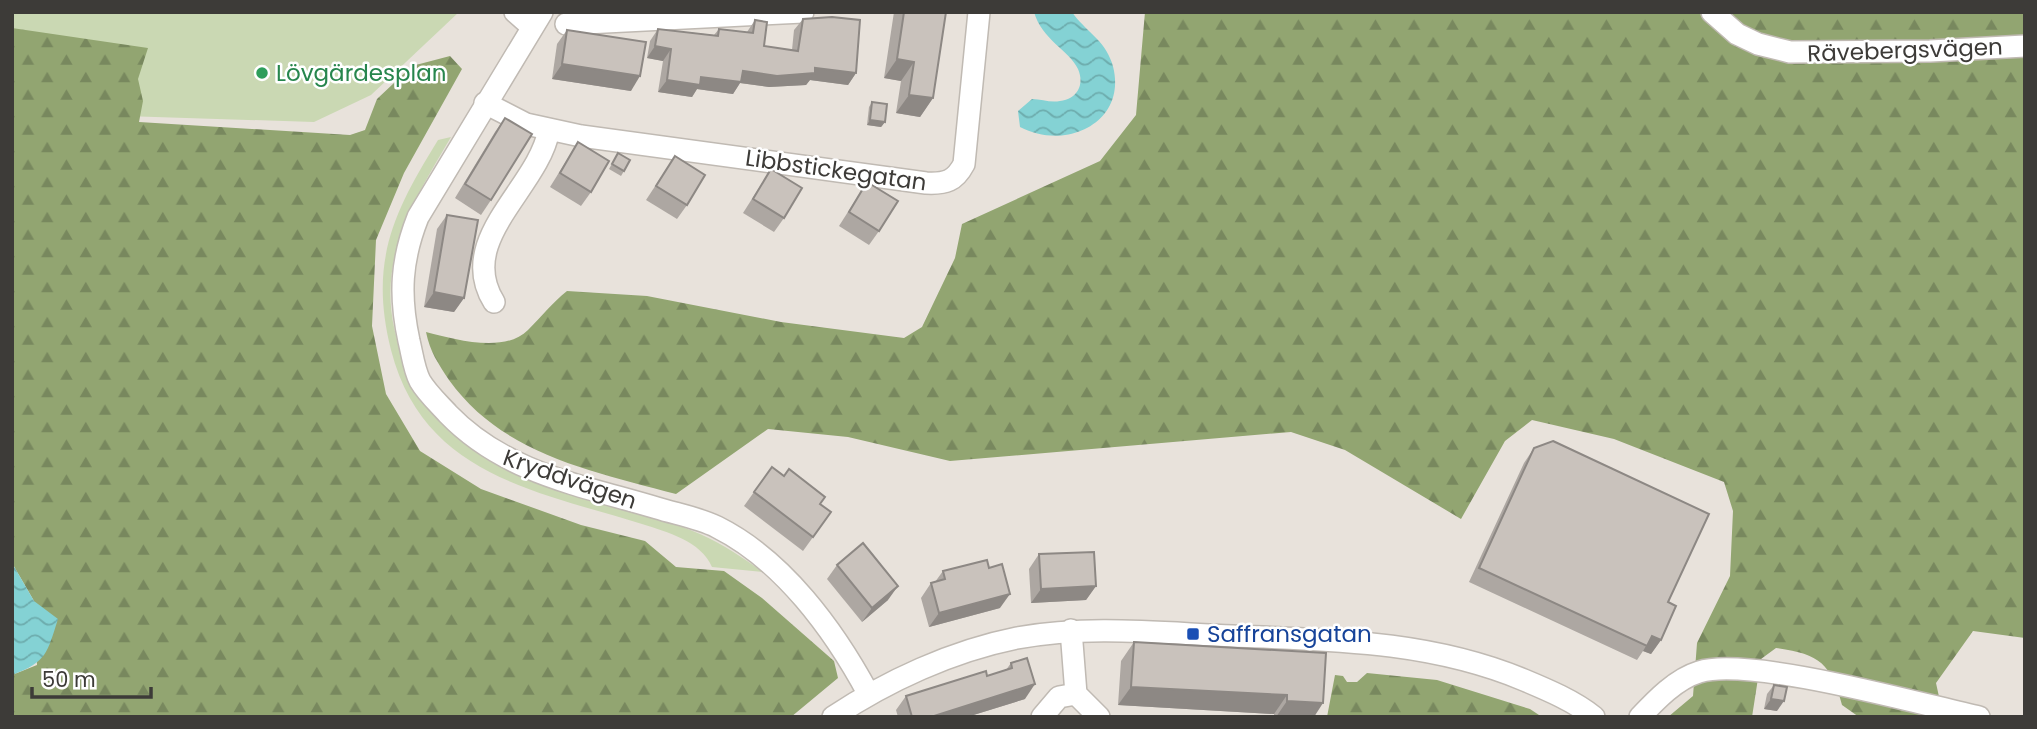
<svg xmlns="http://www.w3.org/2000/svg" width="2037" height="729" font-family="Poppins,sans-serif">
<style>
.grass{fill:#cad8b3}
.forest{fill:url(#forest-firs)}
.water{fill:url(#water-waves)}
.lines{fill:none;stroke-linecap:round;stroke-linejoin:round}
.minor-casing{stroke:#c0bab3;stroke-width:24}
.minor{stroke:#fff;stroke-width:21}
.wall{fill:#ada7a2}
.shaded-wall{fill:#8d8884}
.building{fill:#c9c2bc;stroke:#8d8884;stroke-width:2}
.leisure-dot{fill:#2e9e5b;stroke:#fff;stroke-width:2.5}
.transit-dot{fill:#1a4fb4;stroke:#fff;stroke-width:2.5}
.labels{text-anchor:middle;dominant-baseline:central;stroke-width:5;stroke-linejoin:round;paint-order:stroke}
.street-label{font-size:23px;fill:#3d3b38;stroke:#fff}
.leisure-label{font-size:23px;fill:#27864d;stroke:#fff;text-anchor:start}
.transit-label{font-size:23px;fill:#164399;stroke:#fff;text-anchor:start}
</style>
<defs>
<pattern id="forest-firs" width="22" height="20" patternUnits="userSpaceOnUse" patternTransform="scale(1.75)"><rect width="22" height="20" fill="#92a571"/><path d="M5 1l3.5 6h-7zM16 11l3.5 6h-7z" fill="#78885e"/></pattern>
<pattern id="water-waves" width="16" height="10" patternUnits="userSpaceOnUse" patternTransform="scale(1.75)"><rect width="16" height="10" fill="#84d2d4"/><path d="M0 5q4-4 8 0t8 0" fill="none" stroke="#6dacad"/></pattern>
</defs>
<rect width="100%" height="100%" fill="#e8e2db"/>
<g class="grass">
<polygon points="12,12 459,12 371,95 314,122 124,116 12,39"/>
<path d="M451 137C405 215 366 279 409 371 471 499 586 485 700 534 723 544 743 558 763 572L712 567C701 541 667 532 642 524 536 491 423 475 391 350 369 262 393 213 438 140Z"/>
</g>
<g class="forest">
<path d="M1145 12H2025V638L1973 631 1936 683 1943 715 1947 717H1859L1842 705C1831 663 1819 654 1776 648L1761 659 1752 717H1668L1693 696 1697 643 1730 576 1733 511 1724 482 1614 439 1532 420 1505 441 1461 519 1345 450 1291 432 950 461 848 437 768 429 676 494C592 471 503 455 449 380 438 363 430 352 426 332 454 339 504 354 528 330 542 316 552 303 567 291L647 296 781 322 904 338 922 327 955 258 962 224 1100 161 1136 115Z"/>
<polygon points="12,28 148,48 138,79 143,101 139,122 350,135 365,130 377,99 412,66 450,56 462,69 404,173 376,240 372,326 386,394 420,451 481,489 581,525 645,541 676,567 724,571 762,598 834,661 838,678 791,717 12,717 12,675 37,665 34,601 12,563"/>
<polygon points="1367,673 1437,680 1530,709 1542,717 1327,717 1335,675 1343,676 1347,682 1357,682"/>
</g>
<g class="water">
<path d="M1034 12H1072C1085 31 1104 39 1112 63 1130 121 1067 152 1020 127L1018 111 1032 99C1042 99 1050 103 1060 101 1077 99 1085 85 1078 69 1069 50 1042 40 1034 12Z"/>
<path d="M12 563 34 601 58 619C47 653 47 662 12 675Z"/>
</g>
<g class="lines">
<defs>
<g id="minor">
<polyline points="515,12 532,27"/>
<path d="M542 12 418 217C401 260 399 295 409 341 412 353 414 370 420 381 427 393 439 404 448 414 505 473 580 485 657 508 676 514 699 518 717 527 783 560 834 630 868 693"/>
<polyline points="1712,12 1737,34 1758,44 1790,52 1930,51 2025,46"/>
<polyline points="566,24 803,12"/>
<path d="M485 103 526 124 581 136 926 183C946 184 955 181 964 164L979 12"/>
<path d="M494 302C455 239 538 189 549 130"/>
<polyline points="1071,630 1076,694 1099,717"/>
<path d="M833 717C887 681 952 651 1017 638 1089 625 1160 633 1233 636 1333 640 1431 641 1524 680 1548 690 1574 701 1594 717"/>
<polyline points="1042,717 1059,697 1076,694"/>
<path d="M1640 717C1656 700 1676 679 1699 672 1749 656 1920 704 1979 717"/>
</g>
</defs>
<use href="#minor" class="minor-casing"/>
<use href="#minor" class="minor"/>
</g>
<g class="wall">
<polygon points="894,12 946,12 933,98 920,117 896,113 901,81 884,78"/>
<polygon points="803,19 856,73 848,85 810,80 806,85 769,87 740,83 733,94 697,89 692,97 658,92 663,61 647,58 650,41 658,29 714,35 719,29 747,32 755,20 764,46 792,50 794,30"/>
<polygon points="567,30 631,91 552,79 557,44"/>
<polygon points="872,102 885,122 881,127 867,125 869,107"/>
<polygon points="505,118 491,200 481,215 455,198 495,132"/>
<polygon points="578,142 591,192 581,206 550,187"/>
<polygon points="618,153 624,171 621,176 609,169"/>
<polygon points="675,156 687,205 677,219 646,200"/>
<polygon points="771,169 784,218 774,232 743,213"/>
<polygon points="867,182 879,231 869,245 839,226"/>
<polygon points="447,215 464,298 454,312 424,307 437,229"/>
<polygon points="1534,448 1668,602 1661,640 1651,654 1643,651 1637,660 1469,582 1524,463"/>
<polygon points="754,492 820,504 821,526 803,551 744,506"/>
<polygon points="1039,554 1096,586 1086,600 1031,603 1029,569"/>
<polygon points="837,565 888,600 862,622 827,579"/>
<polygon points="943,571 1000,608 929,627 921,598 931,583 935,582"/>
<polygon points="1134,642 1326,653 1314,717 1274,717 1274,714 1118,705 1121,661"/>
<polygon points="1011,663 1025,699 967,717 898,717 896,710 906,696 987,676 1006,670"/>
<polygon points="1774,685 1777,711 1764,709 1767,694"/>
</g>
<g class="shaded-wall">
<polygon points="655,46 671,49 663,61 647,58"/>
<polygon points="897,59 914,62 901,81 884,78"/>
<polygon points="562,64 640,76 631,91 552,79"/>
<polygon points="815,68 856,73 848,85 810,80 806,85 769,87 740,83 733,94 697,89 692,97 658,92 667,80 701,77 743,71"/>
<polygon points="909,95 933,98 920,117 896,113"/>
<polygon points="870,120 885,122 881,127 867,125"/>
<polygon points="434,292 464,298 454,312 424,307"/>
<polygon points="898,586 888,600 862,622 872,608"/>
<polygon points="1096,586 1086,600 1031,603 1041,589"/>
<polygon points="1010,594 1000,608 929,627 939,613"/>
<polygon points="1652,636 1661,640 1651,654 1643,651"/>
<polygon points="1035,684 1025,699 967,717 931,717"/>
<polygon points="1131,687 1287,695 1274,714 1118,705"/>
<polygon points="1771,699 1784,701 1777,711 1764,709"/>
<polygon points="1287,701 1323,703 1314,717 1276,717"/>
</g>
<g class="building">
<polygon points="904,12 946,12 933,98 909,95 914,62 897,59"/>
<polygon points="832,17 860,20 856,73 815,68 815,73 777,76 743,71 741,82 701,77 700,85 667,80 671,49 655,46 658,29 718,36 719,29 753,33 755,20 767,22 764,46 798,51 803,19"/>
<polygon points="567,30 646,42 640,76 562,64"/>
<polygon points="872,102 887,104 885,122 870,120"/>
<polygon points="505,118 532,134 491,200 465,184"/>
<polygon points="578,142 609,161 591,192 560,173"/>
<polygon points="618,153 630,160 624,171 612,164"/>
<polygon points="675,156 705,175 687,205 656,186"/>
<polygon points="771,169 802,188 784,218 753,199"/>
<polygon points="867,182 898,201 879,231 849,212"/>
<polygon points="447,215 478,220 464,298 434,292"/>
<polygon points="1553,441 1709,514 1668,602 1676,606 1661,640 1652,636 1647,646 1479,568 1534,448"/>
<polygon points="772,467 784,476 789,469 825,497 820,504 831,512 813,537 754,492"/>
<polygon points="863,543 898,586 872,608 837,565"/>
<polygon points="1094,552 1096,586 1041,589 1039,554"/>
<polygon points="987,560 989,568 1002,564 1010,594 939,613 931,583 945,579 943,571"/>
<polygon points="1134,642 1326,653 1323,703 1287,701 1287,695 1131,687"/>
<polygon points="1027,658 1035,684 931,717 912,717 906,696 986,671 987,676 1012,668 1011,663"/>
<polygon points="1774,685 1787,687 1784,701 1771,699"/>
</g>
<circle class="leisure-dot" cx="262" cy="73" r="7"/>
<rect class="transit-dot" x="1186" y="627" width="14" height="14" rx="3.5"/>
<g class="labels">
<g class="street-label">
<text transform="translate(1905 50) rotate(-2)">Rävebergsvägen</text>
<text transform="translate(836 170) rotate(8)">Libbstickegatan</text>
<text transform="translate(570 479) rotate(19)">Kryddvägen</text>
</g>
<g class="leisure-label">
<text x="276" y="73">Lövgärdesplan</text>
</g>
<g class="transit-label">
<text x="1207" y="634">Saffransgatan</text>
</g>
</g>
<rect width="2037" height="729" fill="none" stroke="#3d3b38" stroke-width="28"/>
<path d="M32 687v10h119v-10" fill="none" stroke="#3d3b38" stroke-width="3.5"/>
<text x="42" y="687" font-size="21" fill="#3d3b38" stroke="#ffffff" stroke-width="5" paint-order="stroke">50 m</text>
</svg>
